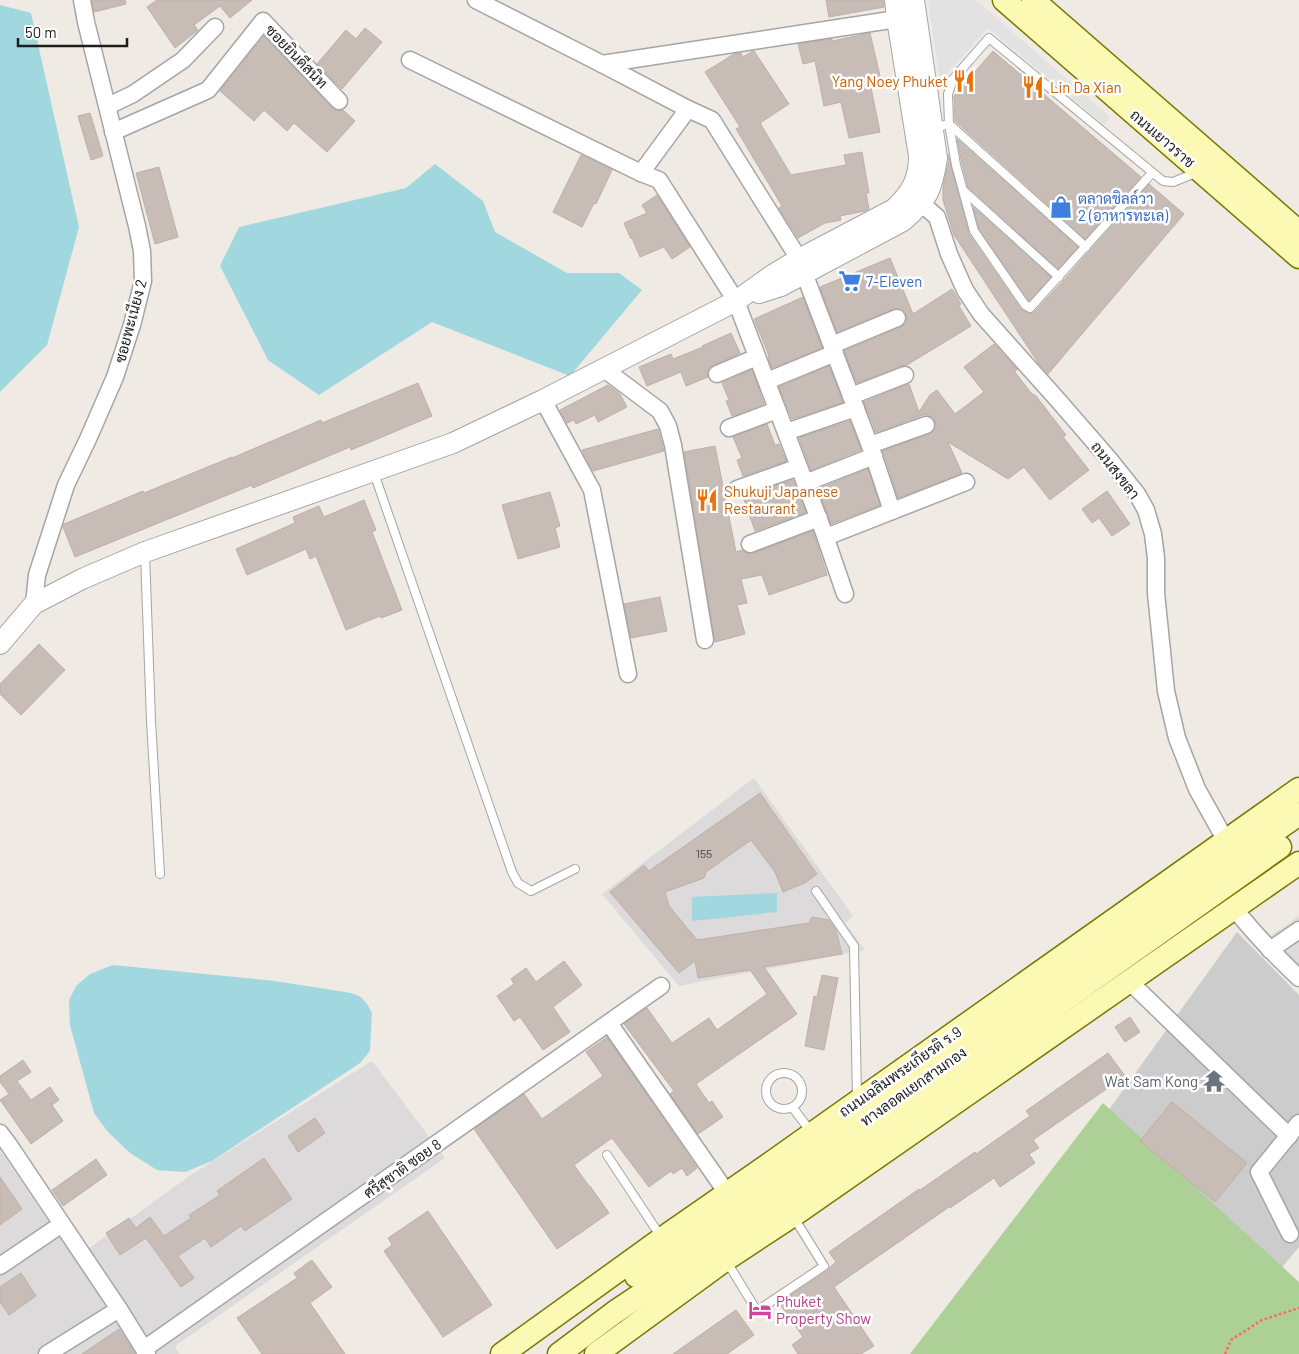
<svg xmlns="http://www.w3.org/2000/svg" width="1299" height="1354" font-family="Barlow,Sarabun,sans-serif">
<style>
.residential{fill:#dcdada}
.religious{fill:#ccc}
.forest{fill:#acd096}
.parking{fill:#e2e2e2}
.water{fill:#a1d7df}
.building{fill:#c7bcb6;stroke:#c1afa5}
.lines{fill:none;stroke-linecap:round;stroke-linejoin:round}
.service-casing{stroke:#a5a5a5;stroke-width:10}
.minor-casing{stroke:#a5a5a5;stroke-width:19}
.tertiary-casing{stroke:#a5a5a5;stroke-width:22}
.secondary-casing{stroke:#777900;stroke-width:25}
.path{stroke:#ff6564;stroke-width:2.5;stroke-dasharray:2.5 2.5;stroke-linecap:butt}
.service{stroke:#fff;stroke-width:8}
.minor{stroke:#fff;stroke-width:16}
.tertiary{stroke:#fff;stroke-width:20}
.secondary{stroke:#fcf9b4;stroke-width:22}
.labels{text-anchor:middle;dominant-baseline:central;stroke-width:5;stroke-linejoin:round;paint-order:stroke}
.number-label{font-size:12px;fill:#484644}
.street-label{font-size:15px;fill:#1e1e1e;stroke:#fff}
.food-label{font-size:15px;fill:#c56008;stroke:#fff;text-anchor:start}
.shop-label{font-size:15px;fill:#366cbe;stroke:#fff;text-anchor:start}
.worship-label{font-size:15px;fill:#5b616d;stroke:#fff;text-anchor:end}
.hotel-label{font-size:15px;fill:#b23c85;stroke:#fff;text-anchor:start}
</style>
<rect width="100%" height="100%" fill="#efeae3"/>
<g class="residential">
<polygon points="754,778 853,916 845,923 865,950 679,986 602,894"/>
<polygon points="1299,916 1299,970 1268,938"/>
<polygon points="372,1061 445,1158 175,1346 179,1354 0,1354 0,1150 74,1259 191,1175"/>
</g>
<polygon class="religious" points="1237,932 1299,995 1299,1247 1227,1333 1067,1168"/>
<polygon class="forest" points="1103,1103 1299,1282 1299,1354 910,1354"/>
<polygon class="parking" points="928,0 976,0 1110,117 1104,125 988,28 940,82"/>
<g class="water">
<polygon points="0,5 31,13 79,227 47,345 0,392"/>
<polygon points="435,164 483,201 495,232 567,273 619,273 642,290 570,376 432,322 319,395 268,360 220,266 239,227 406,188"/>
<polygon points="777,893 777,912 692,921 692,897"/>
<polygon points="113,965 275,981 351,993 361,997 367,1004 372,1013 370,1051 360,1063 212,1161 185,1172 157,1170 130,1153 108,1132 94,1113 70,1025 69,1000 76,986 90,974"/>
</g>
<g class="building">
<polygon points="92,0 125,0 126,4 94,12"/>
<polygon points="157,0 252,0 230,18 220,6 194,25 198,30 175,48 147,7"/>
<polygon points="826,0 883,0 884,7 829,17"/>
<polygon points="365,28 382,42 342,89 317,64 346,30 356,39"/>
<polygon points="870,33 880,76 869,78 880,132 849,138 841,102 824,106 815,61 803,64 798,44 832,39 832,41"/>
<polygon points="264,36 332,108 337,111 343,110 355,121 327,152 294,123 287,131 264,110 254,121 220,91"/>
<polygon points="753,51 754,51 789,104 760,123 791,175 846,165 844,155 862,152 869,193 866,193 869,209 865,211 840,216 841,220 825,223 798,238 779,208 782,206 736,129 740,127 705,72 734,54 741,53 743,57"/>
<polygon points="993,51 1141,177 1085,239 955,121 954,96"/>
<polygon points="90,113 103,156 91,160 78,116"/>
<polygon points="957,139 1078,247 1058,269 968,187 962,164"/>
<polygon points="948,154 951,166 969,234 1020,308 1029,314 1034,312 1063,281 1149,184 1184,214 1048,374 1039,364 954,235 943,200 943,186 949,160"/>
<polygon points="581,155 612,170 596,204 594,203 582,227 553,212"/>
<polygon points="159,167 178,237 155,244 136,173"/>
<polygon points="657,195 690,247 672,259 664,247 640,257 632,238 631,239 624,223 647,213 642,205"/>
<polygon points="973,207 1051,277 1029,301 979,229"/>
<polygon points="890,258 913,314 952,289 961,304 959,306 971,326 907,365 901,366 857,383 844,351 901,327 905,324 907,320 906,315 903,310 899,308 894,309 837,332 820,287"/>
<polygon points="803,297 822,348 772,368 768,357 769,356 754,319"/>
<polygon points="731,333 740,353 713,365 709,368 707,372 708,377 686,386 681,372 647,386 639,367 671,354 673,359 703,347 702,346"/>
<polygon points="994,344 1017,369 1015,372 1031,393 1036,396 1066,435 1063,437 1089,470 1050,500 1024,467 1008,479 948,442 962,473 898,498 883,451 930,434 933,432 936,427 935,421 933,418 928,415 923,415 876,432 864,402 909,384 919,412 930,395 937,390 955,414 984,392 964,367"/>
<polygon points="829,366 843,402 792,419 779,387"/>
<polygon points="752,370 764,404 732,416 726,401 729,400 722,383"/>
<polygon points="418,383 432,416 351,450 350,447 253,488 252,485 75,557 63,527 64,524 143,491 144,493 232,457 232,458 321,420 322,423"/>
<polygon points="608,385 620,394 627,407 598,422 595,415 576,424 574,420 567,423 560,410"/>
<polygon points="850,421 861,450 811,470 799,438"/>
<polygon points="767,424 775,445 779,444 786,461 743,476 737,460 742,458 733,437"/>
<polygon points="658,429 664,451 593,471 583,452 582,450"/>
<polygon points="715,446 736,552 742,550 748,554 754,553 813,531 827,575 769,595 762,575 741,579 747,603 737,605 745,634 715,642 684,452"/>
<polygon points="868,469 880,505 831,524 818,489"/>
<polygon points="793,480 806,512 755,531 743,497"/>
<polygon points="1107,491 1130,524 1112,536 1099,518 1092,523 1082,509"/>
<polygon points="550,492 560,526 555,528 560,547 518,559 502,505"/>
<polygon points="364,500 376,530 372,532 402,610 381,618 380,616 346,630 316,556 310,559 306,549 247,575 236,549 295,523 293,517 319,506 324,517"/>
<polygon points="660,597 667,631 631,638 624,604"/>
<polygon points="39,644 65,670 21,715 0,694 0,684"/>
<polygon points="760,793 817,874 805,883 783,892 775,872 751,840 706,872 704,878 665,892 669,906 697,940 809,923 812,917 829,920 836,930 842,954 764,967 797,1014 696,1084 709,1103 712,1101 723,1117 698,1134 670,1094 674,1091 624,1024 647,1008 672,1043 709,1018 717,1030 767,994 750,970 698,978 695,961 679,973 610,892 644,865 649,871"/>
<polygon points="564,961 582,985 553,1007 570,1032 543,1050 520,1017 514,1021 497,996 514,984 511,979 526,968 536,982"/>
<polygon points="822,975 838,978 824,1050 805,1046 814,996 817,997"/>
<polygon points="1130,1017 1140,1032 1125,1042 1115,1027"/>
<polygon points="607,1037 697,1168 687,1176 682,1168 673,1174 671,1171 649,1187 612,1138 574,1165 589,1186 590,1186 609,1213 557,1249 474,1129 524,1094 542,1119 603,1076 586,1052"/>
<polygon points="1108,1053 1125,1076 1033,1140 1039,1148 1029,1154 1035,1163 1000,1187 994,1178 950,1208 949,1207 834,1287 874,1346 861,1354 798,1354 792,1345 803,1337 779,1303 827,1271 830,1267 836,1262 829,1252 919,1189 920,1190 975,1152 976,1154 1030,1116 1026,1111"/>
<polygon points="23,1060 31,1072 17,1081 31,1100 50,1087 59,1100 52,1105 63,1121 31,1144 0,1100 9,1094 0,1082 0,1076"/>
<polygon points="1172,1102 1247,1163 1215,1202 1140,1141"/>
<polygon points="315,1118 325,1133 298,1152 288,1136"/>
<polygon points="264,1158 292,1199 245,1231 241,1226 211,1247 205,1238 178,1256 194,1278 181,1287 146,1238 120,1255 106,1233 129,1218 136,1228 150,1217 164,1236 191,1218 189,1215 220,1195 217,1191"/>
<polygon points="96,1159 107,1175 63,1206 52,1190"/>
<polygon points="0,1177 22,1209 0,1225"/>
<polygon points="428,1211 492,1305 443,1337 384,1251 392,1245 388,1238"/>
<polygon points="312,1260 332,1287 310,1303 345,1354 262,1354 237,1318 297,1278 294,1273"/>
<polygon points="21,1273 36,1296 9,1315 0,1302 0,1287"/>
<polygon points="736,1310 754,1335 727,1354 673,1354"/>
<polygon points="119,1329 135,1354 82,1354"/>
</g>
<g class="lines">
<defs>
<g id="service">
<polyline points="933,128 949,124 1086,247"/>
<polyline points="1152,173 1030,308 1025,305 974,231 956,165 949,124 948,94 953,79 989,38 1163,181 1173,182 1198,172"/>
<polyline points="964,191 1059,277"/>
<polyline points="374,473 512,872 518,883 531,891 575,869"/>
<polyline points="145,554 151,721 160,874"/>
<polyline points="816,891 854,946 857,1098"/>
<circle cx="784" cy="1091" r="18"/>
<polyline points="793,1108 811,1132"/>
<polyline points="607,1155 661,1237"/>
<polyline points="727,1262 757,1311 824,1266 793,1216"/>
</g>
<g id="minor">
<polyline points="476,0 602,64 688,109 712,120 799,259"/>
<polyline points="410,60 641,173 659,180 736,301 823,530 845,594"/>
<polyline points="602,64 897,19"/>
<polyline points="108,106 133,94 183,60 215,27"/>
<polyline points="113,132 208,90 263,21 339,101"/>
<polyline points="641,173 688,109"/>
<polyline points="921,203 937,217 949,254 965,290 981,314 1057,399 1109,459 1137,494 1146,510 1153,534 1156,558 1156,593 1166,691 1177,738 1197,789 1226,841"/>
<polyline points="804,273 872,451 892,511"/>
<polyline points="832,345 897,318"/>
<polyline points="604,369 660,411 668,426 673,445 705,640"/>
<polyline points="717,374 757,357"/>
<polyline points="767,381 835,353"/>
<polyline points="851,396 905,375"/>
<polyline points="543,400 592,490 628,674"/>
<polyline points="729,428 777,410"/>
<polyline points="786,432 856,408"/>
<polyline points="870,445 926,425"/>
<polyline points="805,483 874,456"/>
<polyline points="737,489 799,467"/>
<polyline points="826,537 966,482"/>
<polyline points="750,544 819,518"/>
<polyline points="34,604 37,575 66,485 88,439 115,377 132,325 143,281 142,251 137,226 86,22 82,0"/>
<path d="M1235 909C1254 934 1276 956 1299 978"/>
<polyline points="1270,950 1299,930"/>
<polyline points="1130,982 1289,1136"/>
<polyline points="609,1023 727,1193"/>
<polyline points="0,1133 9,1145 119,1309 147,1354"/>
<polyline points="1290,1234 1259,1172 1299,1123"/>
<polyline points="0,1266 62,1224"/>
<polyline points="144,1349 661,986"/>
<polyline points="47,1354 119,1309"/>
</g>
<g id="tertiary">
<path d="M759 293 781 286 903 221C928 199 932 191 937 158L914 0"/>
<path d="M0 644 34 604 82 579 145 552 453 443 543 400 736 301 774 274 799 259 894 209C911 193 919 180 919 156L897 19 895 0"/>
</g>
<g id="secondary">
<polyline points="1004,0 1299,257"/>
<polyline points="1033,0 1299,232"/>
<polyline points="636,1276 780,1179 1299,814"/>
<polyline points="502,1354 663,1238 768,1165 1299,789"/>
<polyline points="559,1354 615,1312 791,1194 1280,847"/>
<polyline points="596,1354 725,1260 801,1210 1299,863"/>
</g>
</defs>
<use href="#service" class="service-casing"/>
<use href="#minor" class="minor-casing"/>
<use href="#tertiary" class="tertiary-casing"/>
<use href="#secondary" class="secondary-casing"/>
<polyline class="path" points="1225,1354 1231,1340 1262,1320 1299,1308"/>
<use href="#service" class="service"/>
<use href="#minor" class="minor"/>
<use href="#tertiary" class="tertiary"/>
<use href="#secondary" class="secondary"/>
</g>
<defs>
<symbol id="restaurant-bare" viewBox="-9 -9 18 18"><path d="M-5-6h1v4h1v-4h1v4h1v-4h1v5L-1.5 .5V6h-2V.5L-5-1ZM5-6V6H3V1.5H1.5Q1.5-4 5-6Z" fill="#e8710a" stroke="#fff" stroke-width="2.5" paint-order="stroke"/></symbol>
<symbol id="shop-bare" viewBox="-9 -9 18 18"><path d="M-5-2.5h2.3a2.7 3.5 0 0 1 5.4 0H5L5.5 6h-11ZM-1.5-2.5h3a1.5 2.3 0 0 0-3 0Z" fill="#3f7fe0" stroke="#fff" stroke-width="2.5" paint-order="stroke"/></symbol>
<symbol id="supermarket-bare" viewBox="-9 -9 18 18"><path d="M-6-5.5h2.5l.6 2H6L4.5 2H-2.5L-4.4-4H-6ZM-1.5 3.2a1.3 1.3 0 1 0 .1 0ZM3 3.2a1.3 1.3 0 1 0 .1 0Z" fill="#3f7fe0" stroke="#fff" stroke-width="2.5" paint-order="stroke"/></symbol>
<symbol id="temple-bare" viewBox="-9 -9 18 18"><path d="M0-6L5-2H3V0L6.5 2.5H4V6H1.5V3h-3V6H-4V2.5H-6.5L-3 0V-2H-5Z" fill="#6b7280" stroke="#fff" stroke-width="2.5" paint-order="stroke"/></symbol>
<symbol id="hotel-bare" viewBox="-9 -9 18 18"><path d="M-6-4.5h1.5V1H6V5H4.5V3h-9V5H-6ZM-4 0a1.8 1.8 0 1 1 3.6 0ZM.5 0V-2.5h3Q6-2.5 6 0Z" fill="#d1479c" stroke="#fff" stroke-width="2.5" paint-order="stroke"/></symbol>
</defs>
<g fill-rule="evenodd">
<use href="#restaurant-bare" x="948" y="65" width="32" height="32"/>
<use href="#restaurant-bare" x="1017" y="71" width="32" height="32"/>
<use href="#shop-bare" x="1045" y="191" width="32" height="32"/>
<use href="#supermarket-bare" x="834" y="265" width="32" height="32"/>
<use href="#restaurant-bare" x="691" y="484" width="32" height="32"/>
<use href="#temple-bare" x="1198" y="1065" width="32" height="32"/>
<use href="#hotel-bare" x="744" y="1294" width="32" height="32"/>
</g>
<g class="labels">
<g class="number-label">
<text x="704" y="853">155</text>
</g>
<g class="street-label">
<text transform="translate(297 56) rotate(46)">ซอยยินดีสนิท</text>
<text transform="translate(1163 138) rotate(41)">ถนนเยาวราช</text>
<text transform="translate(130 321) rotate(-75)">ซอยพะเนียง 2</text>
<text transform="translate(1116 470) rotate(52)">ถนนสงขลา</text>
<text transform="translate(900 1071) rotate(-35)">ถนนเฉลิมพระเกียรติ ร.9</text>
<text transform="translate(913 1086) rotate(-35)">ทางลอดแยกสามกอง</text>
<text transform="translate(402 1168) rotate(-35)">ศรีสุชาติ ซอย 8</text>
</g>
<g class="food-label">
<text x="948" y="81" text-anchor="end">Yang Noey Phuket</text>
<text x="1050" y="87">Lin Da Xian</text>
<text x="724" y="491">Shukuji Japanese<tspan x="724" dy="17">Restaurant</tspan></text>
</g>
<g class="shop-label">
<text x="1078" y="198">ตลาดชิลล์วา<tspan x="1078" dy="17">2 (อาหารทะเล)</tspan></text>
<text x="866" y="281">7-Eleven</text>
</g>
<g class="worship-label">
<text x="1198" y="1081">Wat Sam Kong</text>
</g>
<g class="hotel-label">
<text x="776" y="1301">Phuket<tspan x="776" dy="17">Property Show</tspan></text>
</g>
</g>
<path d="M18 38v8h109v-8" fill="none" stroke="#1e1e1e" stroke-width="2.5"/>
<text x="25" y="38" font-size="15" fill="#1e1e1e" stroke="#ffffff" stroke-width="4" paint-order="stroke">50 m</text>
</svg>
